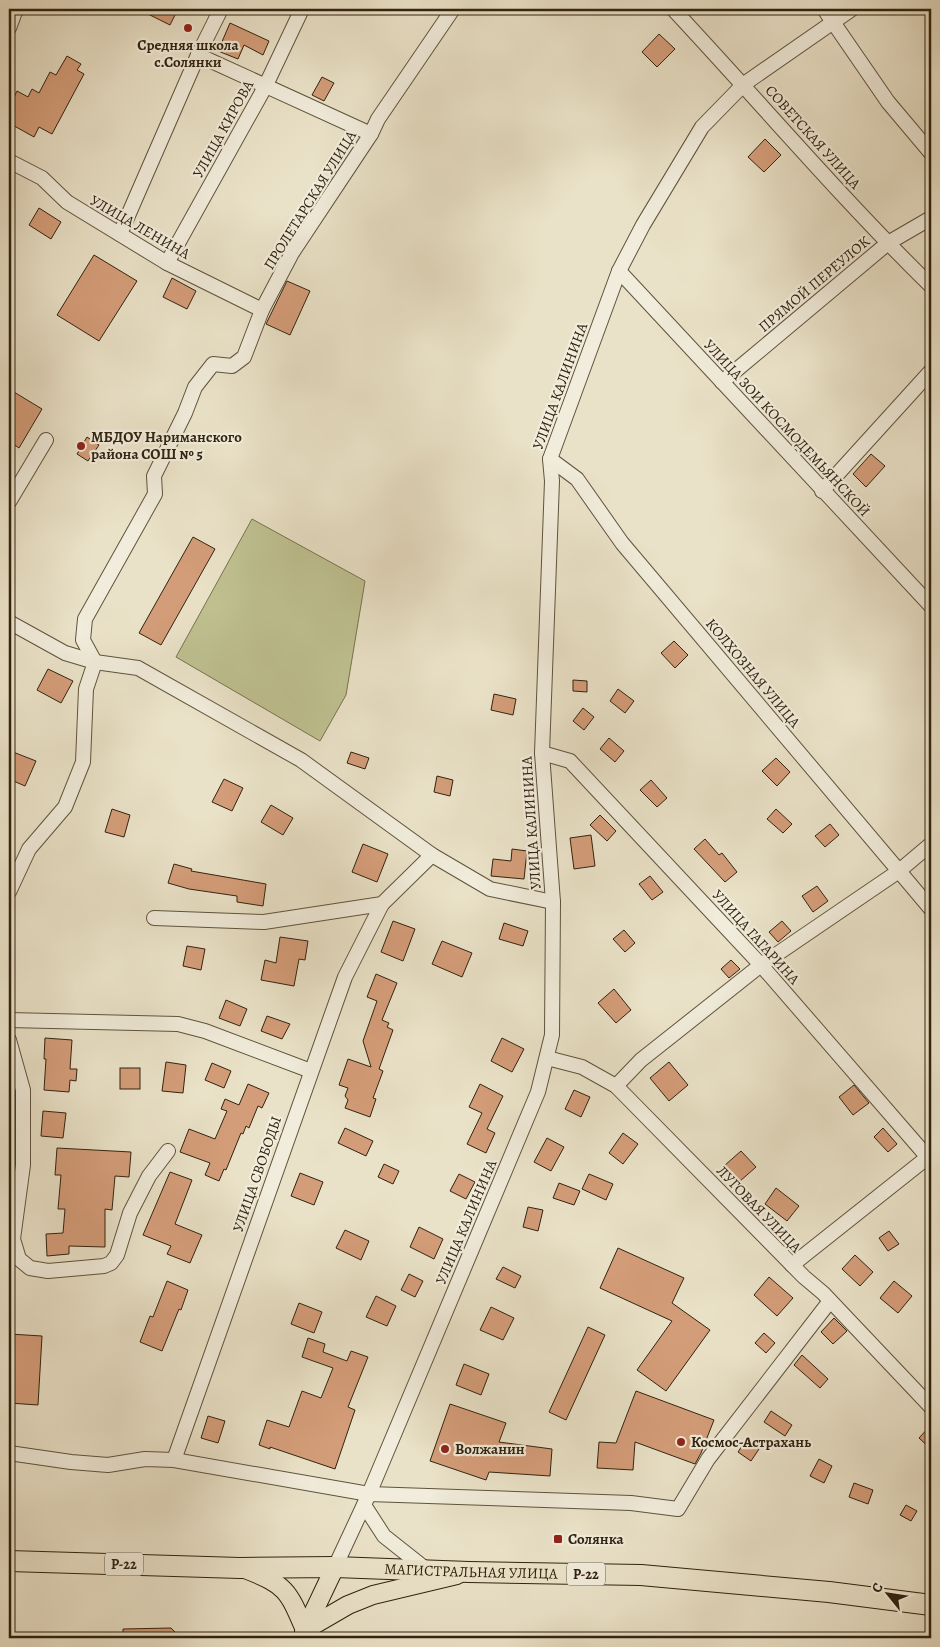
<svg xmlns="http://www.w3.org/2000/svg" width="940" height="1647" font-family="Alegreya,serif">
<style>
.green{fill:#bfc191;stroke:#787250}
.building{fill:#d49d79;stroke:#31230f}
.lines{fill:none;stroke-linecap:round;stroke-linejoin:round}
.minor-casing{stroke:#5f533d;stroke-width:16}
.major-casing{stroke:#31230f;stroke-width:20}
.highway-casing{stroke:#31230f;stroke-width:22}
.minor{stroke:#f1ecdb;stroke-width:14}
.major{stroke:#eae2c8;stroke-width:18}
.highway{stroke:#eae2c8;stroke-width:20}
.poi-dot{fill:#8f2418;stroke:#f1ecdb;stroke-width:2}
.labels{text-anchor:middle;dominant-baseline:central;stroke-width:4.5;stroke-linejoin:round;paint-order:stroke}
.shield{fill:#f1ecdb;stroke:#6b5f4c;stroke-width:1}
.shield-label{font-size:14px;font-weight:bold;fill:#31230f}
.poi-label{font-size:15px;font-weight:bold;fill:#31230f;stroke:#f1ecdb;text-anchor:start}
.street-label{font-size:15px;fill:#31230f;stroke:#f1ecdb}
</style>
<rect width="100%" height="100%" fill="#eae2c8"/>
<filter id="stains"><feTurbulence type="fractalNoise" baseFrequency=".004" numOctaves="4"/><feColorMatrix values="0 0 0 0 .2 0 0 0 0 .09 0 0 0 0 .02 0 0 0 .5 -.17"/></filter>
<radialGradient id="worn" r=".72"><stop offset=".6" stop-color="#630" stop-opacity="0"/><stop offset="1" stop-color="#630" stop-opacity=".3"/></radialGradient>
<polygon class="green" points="252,519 365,581 346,695 320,741 176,657"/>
<g class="building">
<polygon points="138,9 178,9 170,25"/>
<polygon points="230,23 269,41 263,55 244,45 238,59 218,51"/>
<polygon points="659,34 675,49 657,67 642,52"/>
<polygon points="67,56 81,64 77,70 84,74 52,134 39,127 34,137 9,123 9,107 17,91 28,97 32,89 39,93 50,72 56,75"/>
<polygon points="322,77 334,83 324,101 312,95"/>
<polygon points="765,139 781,155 764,172 748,157"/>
<polygon points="39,208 61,222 51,239 29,225"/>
<polygon points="94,255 137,281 99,341 57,315"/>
<polygon points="172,278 196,291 187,309 163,297"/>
<polygon points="287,281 310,291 290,335 266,324"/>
<polygon points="9,389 42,409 19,448 9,441"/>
<polygon points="87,437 99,445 88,461 77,454"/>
<polygon points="871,454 885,466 866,487 853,474"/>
<polygon points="193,537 215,549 161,645 139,633"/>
<polygon points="674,641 688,655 675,668 661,653"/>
<polygon points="48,669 73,681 61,703 37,690"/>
<polygon points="573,680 587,681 587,692 573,691"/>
<polygon points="618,689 634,701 625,713 610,701"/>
<polygon points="494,694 516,699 513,715 491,710"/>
<polygon points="583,708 594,717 584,730 573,721"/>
<polygon points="609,738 624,751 615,762 600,749"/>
<polygon points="13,752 36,761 25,786 9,779 9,762"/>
<polygon points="351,752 369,758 365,769 347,763"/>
<polygon points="776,758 790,772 777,786 762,771"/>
<polygon points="437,776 453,780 450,796 434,792"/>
<polygon points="224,779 243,788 232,811 212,802"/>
<polygon points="651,780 667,798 657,807 640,790"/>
<polygon points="271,805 293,818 283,835 261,822"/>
<polygon points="112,809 130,815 124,837 105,832"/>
<polygon points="776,809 792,824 783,833 767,819"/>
<polygon points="600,815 616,831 607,841 590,825"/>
<polygon points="830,824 839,835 825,847 815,836"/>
<polygon points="591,835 595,866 574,869 570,838"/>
<polygon points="705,839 719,855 722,853 737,872 725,882 694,849"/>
<polygon points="363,844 388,854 377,882 352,872"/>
<polygon points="512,849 527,851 524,879 491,876 493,859 511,861"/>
<polygon points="174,864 192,869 191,871 266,884 263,906 237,902 237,896 189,889 168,883"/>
<polygon points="650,876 663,892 652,900 639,884"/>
<polygon points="817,886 828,901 813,912 802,896"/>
<polygon points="393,921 415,929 403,961 381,952"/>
<polygon points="782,921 791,931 778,942 769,932"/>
<polygon points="504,923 528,931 523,946 499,939"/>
<polygon points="624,930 635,943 625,952 613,939"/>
<polygon points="280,937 308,941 305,960 299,959 294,986 261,980 265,960 276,963"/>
<polygon points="442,941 472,953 462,977 432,964"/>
<polygon points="187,946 205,949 201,970 183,966"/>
<polygon points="731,960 740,969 729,978 721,969"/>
<polygon points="376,974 397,983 382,1020 389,1023 387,1027 393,1030 379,1069 383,1071 373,1098 376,1099 370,1117 345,1108 348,1100 345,1096 348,1088 339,1085 348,1059 371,1067 363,1041 377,1001 367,997"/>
<polygon points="614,989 631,1010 616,1023 598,1003"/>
<polygon points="226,1000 247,1009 240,1026 219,1018"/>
<polygon points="267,1016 290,1024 282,1039 261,1031"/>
<polygon points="45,1038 72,1040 70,1069 77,1069 76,1081 70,1080 69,1092 44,1090 46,1059 44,1059"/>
<polygon points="502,1038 524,1049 512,1072 491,1061"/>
<polygon points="166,1062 186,1065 183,1093 162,1091"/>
<polygon points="669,1062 688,1085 669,1101 650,1078"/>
<polygon points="212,1063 231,1071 224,1088 205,1080"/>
<rect x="120" y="1068" width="20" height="21"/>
<polygon points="248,1084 269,1093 262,1108 258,1106 249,1128 246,1126 243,1134 241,1133 226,1170 224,1169 219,1181 205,1175 210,1163 180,1152 189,1129 215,1139 227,1111 221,1109 225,1099 239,1105"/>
<polygon points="480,1084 503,1096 487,1129 495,1133 486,1153 467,1144 482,1113 469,1107"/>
<polygon points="854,1085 869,1103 853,1115 839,1097"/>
<polygon points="574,1090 590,1097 581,1117 565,1109"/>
<polygon points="43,1111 66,1113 63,1138 41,1136"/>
<polygon points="345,1128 373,1141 366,1156 338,1143"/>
<polygon points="883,1128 897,1144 888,1152 874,1137"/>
<polygon points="623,1133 638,1144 623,1164 609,1153"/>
<polygon points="547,1138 564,1147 551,1171 534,1162"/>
<polygon points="57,1148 131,1152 129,1177 115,1176 112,1210 105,1209 105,1247 69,1246 69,1254 47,1256 46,1234 63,1233 65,1209 58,1209 61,1175 55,1175"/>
<polygon points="741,1151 756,1167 739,1182 724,1166"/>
<polygon points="384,1164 399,1171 393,1184 378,1177"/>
<polygon points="170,1172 192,1180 175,1224 202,1235 190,1263 167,1254 171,1246 143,1235"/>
<polygon points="300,1173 323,1182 314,1205 291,1196"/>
<polygon points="459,1174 475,1182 466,1199 450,1191"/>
<polygon points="589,1174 613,1184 606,1200 582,1189"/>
<polygon points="559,1183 580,1191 574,1205 553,1198"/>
<polygon points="776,1188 799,1206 787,1221 765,1204"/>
<polygon points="528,1207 543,1210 538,1231 523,1227"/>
<polygon points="419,1227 443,1239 434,1259 410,1247"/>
<polygon points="345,1230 369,1241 361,1260 336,1248"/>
<polygon points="889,1231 899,1244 888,1251 879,1238"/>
<polygon points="618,1248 684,1278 672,1303 710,1330 666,1391 637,1370 672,1321 600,1288"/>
<polygon points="855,1255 873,1272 860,1286 842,1269"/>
<polygon points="503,1267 521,1276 515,1288 496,1279"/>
<polygon points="409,1274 423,1281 415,1297 401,1290"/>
<polygon points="769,1277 793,1298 777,1316 754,1295"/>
<polygon points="167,1281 188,1290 181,1310 179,1309 162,1351 140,1342 150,1316 153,1317"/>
<polygon points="894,1281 912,1296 898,1313 880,1298"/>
<polygon points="376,1296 396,1306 387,1326 366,1317"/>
<polygon points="299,1303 322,1312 314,1333 291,1324"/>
<polygon points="491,1307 514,1318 503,1340 480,1330"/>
<polygon points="834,1318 847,1331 833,1344 821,1332"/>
<polygon points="588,1327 605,1335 566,1420 549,1412"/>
<polygon points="764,1333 775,1343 766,1353 755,1343"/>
<polygon points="9,1334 42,1336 38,1405 9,1403"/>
<polygon points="308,1338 325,1344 323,1352 347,1361 351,1351 368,1357 348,1407 355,1410 335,1469 270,1447 270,1449 259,1445 267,1420 289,1427 302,1391 321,1398 333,1368 302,1357"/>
<polygon points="802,1355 828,1379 820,1388 794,1365"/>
<polygon points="464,1364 489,1374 481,1395 456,1385"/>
<polygon points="636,1391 714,1420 701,1453 695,1464 635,1442 633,1470 597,1468 599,1442 616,1443"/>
<polygon points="450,1404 506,1423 499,1442 552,1449 550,1476 489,1472 486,1480 430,1461"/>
<polygon points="771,1411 792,1425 785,1436 764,1422"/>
<polygon points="208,1416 225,1421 218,1443 201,1438"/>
<polygon points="931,1425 931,1449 919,1438"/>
<polygon points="746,1440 759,1449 751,1461 738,1452"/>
<polygon points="819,1459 832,1466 824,1483 810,1476"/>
<polygon points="854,1483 873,1490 868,1504 849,1497"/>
<polygon points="906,1505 917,1511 911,1521 900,1515"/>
<polygon points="171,1628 181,1638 123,1638 123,1629"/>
</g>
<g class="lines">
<defs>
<g id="minor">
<path d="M673 9C759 101 841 198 931 286"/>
<polyline points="824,9 888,102 931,153"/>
<polyline points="9,28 16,9"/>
<polyline points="198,55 371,134"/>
<polyline points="9,161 42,178 67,202 167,263 262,310"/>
<polyline points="120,234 198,55 221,9"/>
<polyline points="167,263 265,87 302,9"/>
<polyline points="619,271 931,606"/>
<polyline points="722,382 888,243 931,218"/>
<polyline points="550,459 577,479 622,543 931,909"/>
<polyline points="822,491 931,371"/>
<polyline points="9,502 46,440"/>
<polyline points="9,622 65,653 95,662 138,668 301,760 432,855 490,889 553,902"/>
<polyline points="95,662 83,640 85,619 155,494 154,476 185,413 195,387 213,364 232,366 244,357 262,310 292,253 371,134 378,119 453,9"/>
<polyline points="542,753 570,761 761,965 931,1161"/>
<polyline points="9,892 29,849 65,807 83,762 86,689 95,662"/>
<polyline points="154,918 264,922 382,904 432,855"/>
<polyline points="9,1020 178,1024 205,1031 311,1071"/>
<polyline points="9,1040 23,1090 23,1165 13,1239 19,1259 30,1268 48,1271 104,1266 111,1263 117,1255 130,1213 149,1176 168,1151"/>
<polyline points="547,1058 582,1067 616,1086 804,1277 823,1293 931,1407"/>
<polyline points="616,1086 641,1060 761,965 899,871 931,844"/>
<polyline points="792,1265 928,1157"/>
<polyline points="9,1453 71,1462 108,1465 145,1459 174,1460 369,1494 631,1503 678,1509 708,1459 830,1301"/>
<polyline points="174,1460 345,977 382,904"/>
<polyline points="364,1505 384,1536 427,1570"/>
<polyline points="335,1567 369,1494 538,1092 552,1035 553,902 542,753 552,481 550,459 619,271 643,225 702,127 744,84 852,9"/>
</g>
<g id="major">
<path d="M245 1569C286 1585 288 1590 305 1630L348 1605 373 1595 457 1575"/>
<polyline points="304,1632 335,1567"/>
</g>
<g id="highway">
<path id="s1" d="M9 1561 240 1568 335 1567 469 1572 641 1575 829 1592 931 1605"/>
</g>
</defs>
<use href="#minor" class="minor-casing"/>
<use href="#major" class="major-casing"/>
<use href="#highway" class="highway-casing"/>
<use href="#minor" class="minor"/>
<use href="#major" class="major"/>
<use href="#highway" class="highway"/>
</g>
<g class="poi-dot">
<circle cx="188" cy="28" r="5"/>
<circle cx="81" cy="446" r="5"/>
<circle cx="681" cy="1442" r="5"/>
<circle cx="445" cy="1449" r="5"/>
<rect x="553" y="1534" width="10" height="10" rx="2.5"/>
</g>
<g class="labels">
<g class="shield">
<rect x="105" y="1552.5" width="38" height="23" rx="4"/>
<rect x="567" y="1562.5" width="38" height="23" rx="4"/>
</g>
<g class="shield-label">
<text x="124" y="1564">Р-22</text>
<text x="586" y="1574">Р-22</text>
</g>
<g class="poi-label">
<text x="188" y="45" text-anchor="middle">Средняя школа<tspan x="188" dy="17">с.Солянки</tspan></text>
<text x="91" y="437">МБДОУ Нариманского<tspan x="91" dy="17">района СОШ № 5</tspan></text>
<text x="691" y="1442">Космос-Астрахань</text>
<text x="455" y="1449">Волжанин</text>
<text x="568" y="1539">Солянка</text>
</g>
<g class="street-label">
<text transform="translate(223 129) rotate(-61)">УЛИЦА КИРОВА</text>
<text transform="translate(813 137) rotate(48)">СОВЕТСКАЯ УЛИЦА</text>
<text transform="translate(310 200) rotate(-58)">ПРОЛЕТАРСКАЯ УЛИЦА</text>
<text transform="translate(140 227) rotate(30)">УЛИЦА ЛЕНИНА</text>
<text transform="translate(814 284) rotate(-40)">ПРЯМОЙ ПЕРЕУЛОК</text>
<text transform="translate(560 386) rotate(-70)">УЛИЦА КАЛИНИНА</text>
<text transform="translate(787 428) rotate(47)">УЛИЦА ЗОИ КОСМОДЕМЬЯНСКОЙ</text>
<text transform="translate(753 673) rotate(50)">КОЛХОЗНАЯ УЛИЦА</text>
<text transform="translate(531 823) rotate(-94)">УЛИЦА КАЛИНИНА</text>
<text transform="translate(756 937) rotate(48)">УЛИЦА ГАГАРИНА</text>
<text transform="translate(257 1174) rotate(-71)">УЛИЦА СВОБОДЫ</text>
<text transform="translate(759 1209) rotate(46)">ЛУГОВАЯ УЛИЦА</text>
<text transform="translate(466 1222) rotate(-67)">УЛИЦА КАЛИНИНА</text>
<text stroke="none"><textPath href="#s1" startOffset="462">МАГИСТРАЛЬНАЯ УЛИЦА</textPath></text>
</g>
</g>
<rect width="940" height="1647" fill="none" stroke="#eae2c8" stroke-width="30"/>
<rect x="10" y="10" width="920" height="1627" fill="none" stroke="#31230f" stroke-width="2.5"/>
<rect x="15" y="15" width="910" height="1617" fill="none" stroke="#31230f"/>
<g transform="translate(888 1594) rotate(300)" stroke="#f1ecdb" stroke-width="4" paint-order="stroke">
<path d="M0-4L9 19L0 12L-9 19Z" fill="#31230f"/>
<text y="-8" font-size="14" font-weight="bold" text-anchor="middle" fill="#31230f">С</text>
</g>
<rect width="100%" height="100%" filter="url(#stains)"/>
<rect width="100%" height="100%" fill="url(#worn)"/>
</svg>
